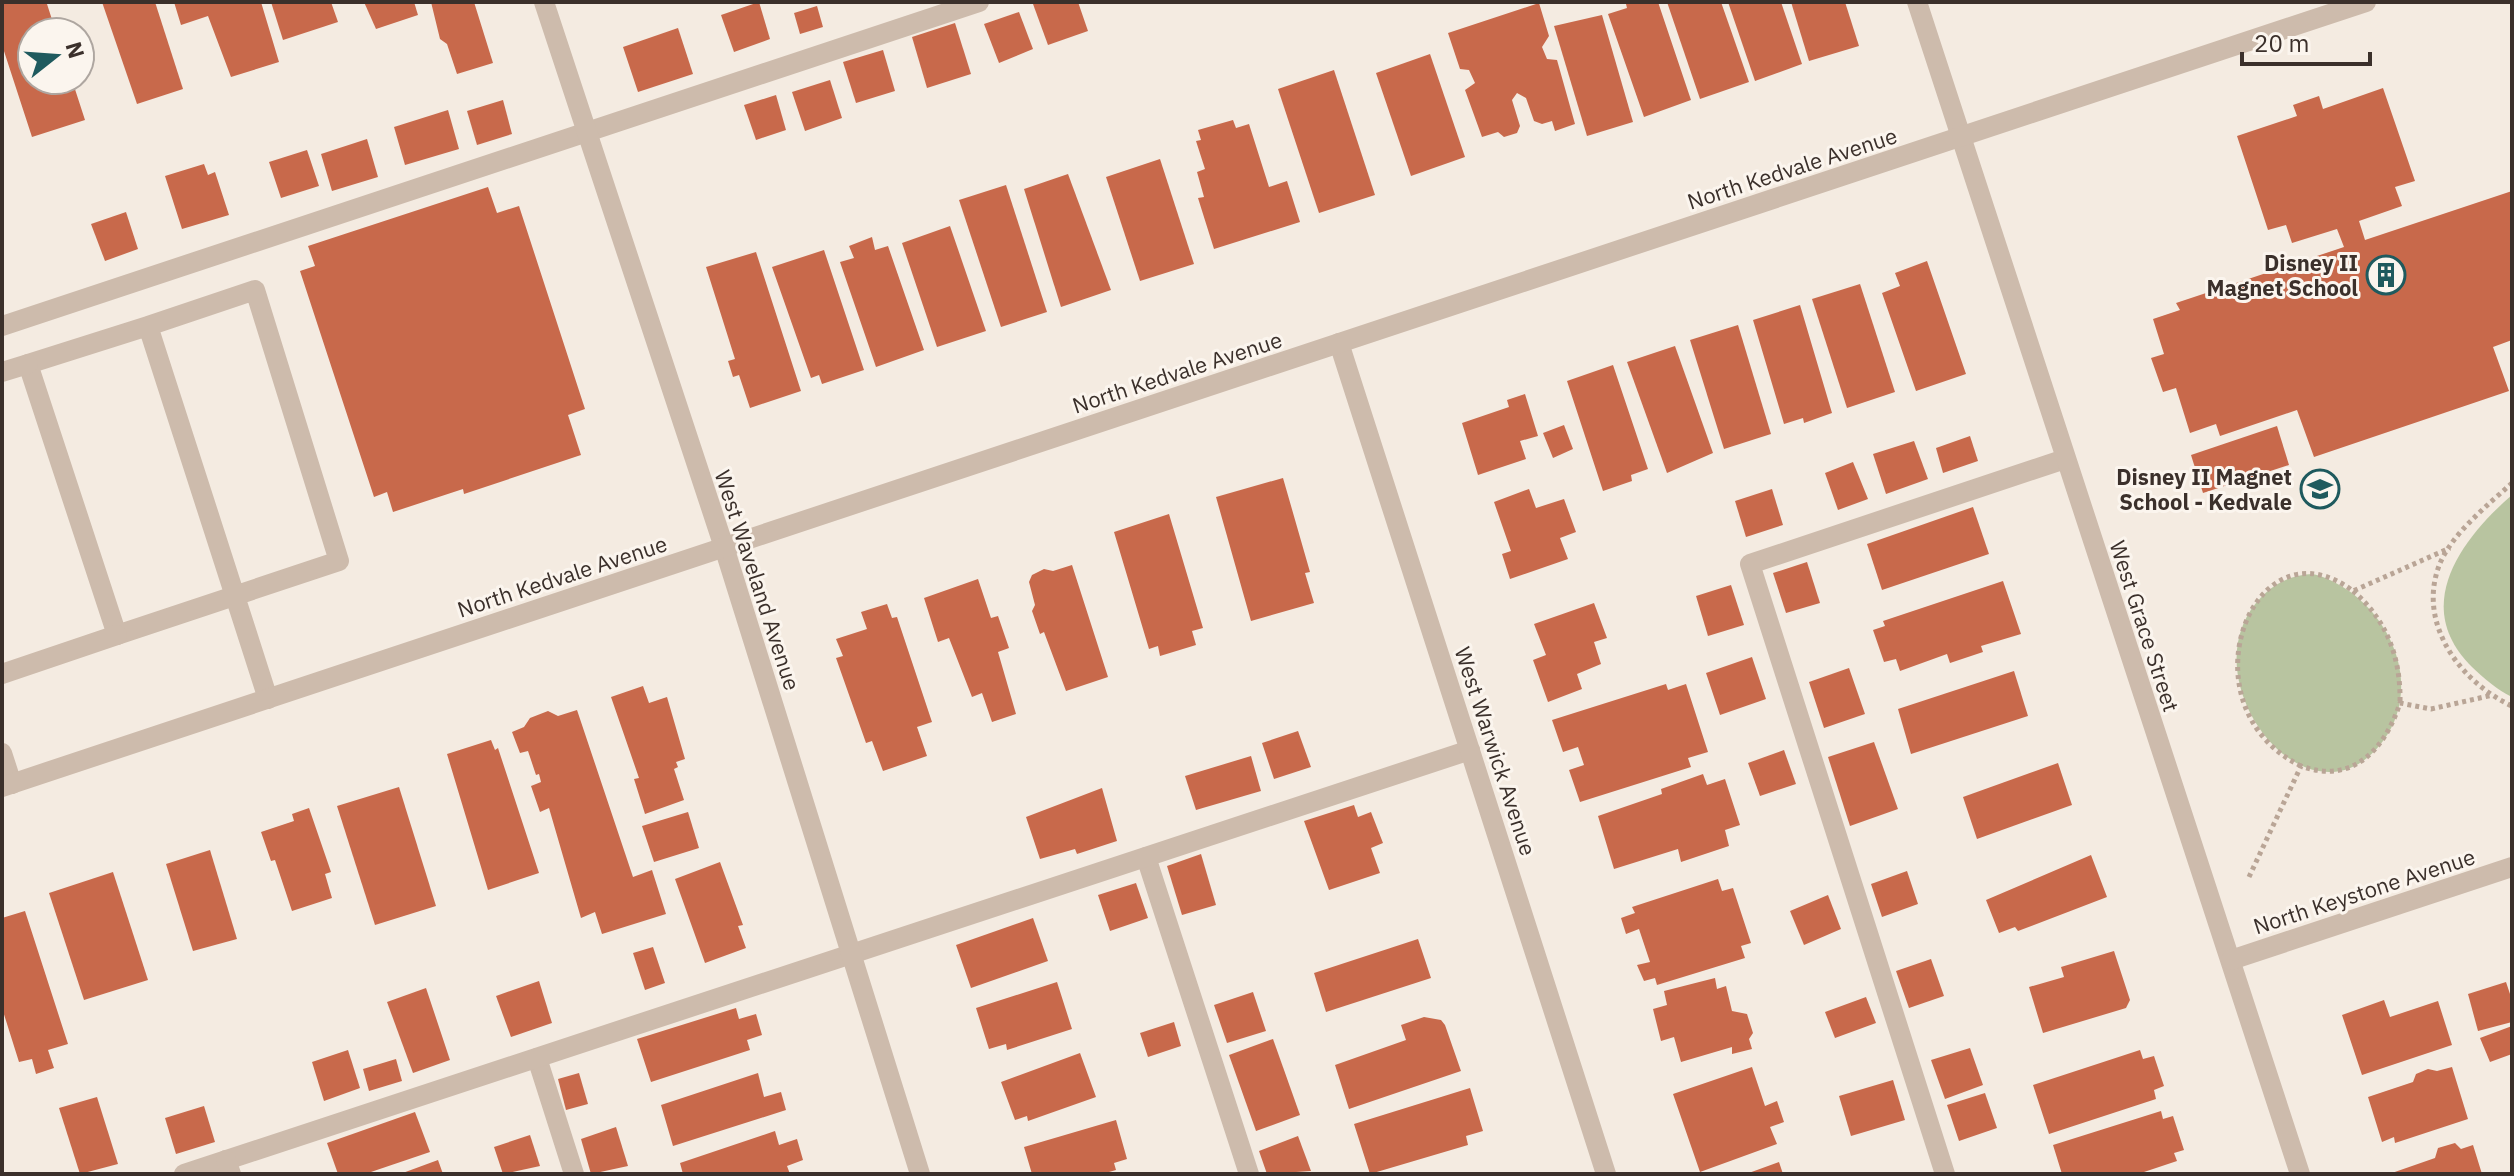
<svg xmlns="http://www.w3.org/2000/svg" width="2514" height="1176" font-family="'IBM Plex Sans',sans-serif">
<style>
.green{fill:#b8c4a0}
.building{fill:#c8694b}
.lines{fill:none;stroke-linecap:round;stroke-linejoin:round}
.path{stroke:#b9a596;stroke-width:5;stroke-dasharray:4 4;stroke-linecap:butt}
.lane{stroke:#cdbbac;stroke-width:20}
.street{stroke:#cdbbac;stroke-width:20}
.labels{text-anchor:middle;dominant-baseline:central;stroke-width:6;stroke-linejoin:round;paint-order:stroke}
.street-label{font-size:22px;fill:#3b302b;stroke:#fbf5ee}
.poi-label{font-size:22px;font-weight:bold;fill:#3b302b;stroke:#fbf5ee;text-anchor:end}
</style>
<rect width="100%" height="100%" fill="#f4ebe1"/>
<g class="green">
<path d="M2512 495V697C2496 689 2485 679 2472 667 2411 607 2460 540 2512 495Z"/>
<path d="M2313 574C2381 592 2429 679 2383 741 2311 838 2189 684 2256 603 2271 585 2289 575 2313 574Z"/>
</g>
<g class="building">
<polygon points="9,2 47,4 56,32 32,32 32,80 72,80 85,120 32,137 2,45 2,4"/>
<polygon points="102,2 155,2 183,89 137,104"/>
<polygon points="174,2 261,2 279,62 231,77 208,16 181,25"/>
<polygon points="271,2 331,2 338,22 283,40"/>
<polygon points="364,2 414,2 418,15 376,29"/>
<polygon points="431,2 474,2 493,63 457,74 447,44 440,39"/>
<polygon points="759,2 770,39 734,52 721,15"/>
<polygon points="1039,2 1078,2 1088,31 1048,45 1033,4"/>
<polygon points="1630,2 1658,2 1691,100 1644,117 1608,14 1627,8 1626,4"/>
<polygon points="1667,2 1721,2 1749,82 1700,99"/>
<polygon points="1728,2 1781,2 1802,64 1755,81"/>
<polygon points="1791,2 1845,2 1859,46 1809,61"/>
<polygon points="1539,3 1549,36 1542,47 1547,59 1557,60 1575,124 1555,131 1552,121 1542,124 1534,121 1526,98 1517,93 1512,100 1520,126 1517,133 1504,137 1498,132 1482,137 1465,90 1475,83 1469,70 1460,69 1448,33"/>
<polygon points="817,6 823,27 800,34 794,13"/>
<polygon points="1019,12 1033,49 999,63 984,24"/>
<polygon points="1602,15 1633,122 1587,136 1554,26"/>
<polygon points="955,23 971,74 927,88 912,37"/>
<polygon points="678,28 693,74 638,92 623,47"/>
<polygon points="883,50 895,91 856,103 843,62"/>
<polygon points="1430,54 1465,157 1411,176 1376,73"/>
<polygon points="1334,70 1375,195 1319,213 1278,89"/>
<polygon points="830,80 842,118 805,131 792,92"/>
<polygon points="2383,88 2415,181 2395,187 2402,206 2359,221 2365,240 2512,191 2512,340 2493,347 2509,391 2314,457 2297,410 2220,436 2216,424 2190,433 2176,388 2163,392 2151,358 2164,354 2153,319 2180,310 2176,303 2344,247 2337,229 2292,243 2286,225 2268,230 2237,136 2297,116 2293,105 2319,96 2323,109"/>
<polygon points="776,95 786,130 756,140 744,105"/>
<polygon points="503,100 512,134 477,145 467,111"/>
<polygon points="448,110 459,149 405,165 394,127"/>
<polygon points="1233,120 1236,128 1249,124 1269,187 1287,181 1300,222 1214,249 1198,198 1204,197 1197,172 1205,169 1196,141 1201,140 1198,130"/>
<polygon points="367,139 378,177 332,191 321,154"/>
<polygon points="307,150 319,186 281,198 269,162"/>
<polygon points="1160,159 1194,264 1140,281 1106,177"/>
<polygon points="204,164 208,175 215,172 229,215 182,229 165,176"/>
<polygon points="1068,174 1111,290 1061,307 1024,189"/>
<polygon points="1006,185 1047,312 1001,327 959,200"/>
<polygon points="488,187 497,213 519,206 585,409 568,415 581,455 464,494 463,489 393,512 387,492 374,497 300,271 315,266 308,246"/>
<polygon points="126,212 138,249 105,261 91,224"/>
<polygon points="950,226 986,331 937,347 902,243"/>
<polygon points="872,237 875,250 888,246 924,350 876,367 840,262 854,258 849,246"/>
<polygon points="824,250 864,370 822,384 819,375 811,378 772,267"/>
<polygon points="756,252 801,391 750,408 739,375 733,377 728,361 735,359 706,267"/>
<polygon points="1927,261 1966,374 1916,391 1882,293 1900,286 1895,273"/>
<polygon points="1860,284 1895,392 1847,408 1812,299"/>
<polygon points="1800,305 1832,413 1804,423 1803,418 1784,424 1753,320"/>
<polygon points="1738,325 1771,434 1724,449 1690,340"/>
<polygon points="1675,346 1713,453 1667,473 1627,362"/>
<polygon points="1613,365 1648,469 1631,475 1632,481 1603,491 1567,381"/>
<polygon points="1525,394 1538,436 1520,441 1526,459 1478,475 1462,423 1509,407 1507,400"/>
<polygon points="1564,425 1573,449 1553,458 1543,433"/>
<polygon points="2277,426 2289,465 2203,493 2191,455"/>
<polygon points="1970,436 1978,461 1943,473 1936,448"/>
<polygon points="1914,441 1928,479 1886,494 1873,454"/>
<polygon points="1853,462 1868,499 1838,510 1825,473"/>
<polygon points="1283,478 1310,572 1305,573 1314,603 1251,621 1216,497"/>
<polygon points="1529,489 1536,508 1564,499 1576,532 1560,538 1568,559 1510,579 1502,554 1511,551 1494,502"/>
<polygon points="1772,489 1783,525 1746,537 1735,501"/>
<polygon points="1973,507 1989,554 1882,590 1867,544"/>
<polygon points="1169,514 1203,628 1192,631 1196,645 1160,656 1158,646 1149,649 1114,532"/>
<polygon points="1807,562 1820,603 1786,613 1773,573"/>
<polygon points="1072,565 1108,677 1066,691 1044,632 1040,634 1032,611 1035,605 1029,582 1032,575 1044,569 1053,571"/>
<polygon points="978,579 991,618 998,616 1009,648 998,652 1016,714 992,722 982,693 972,697 949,638 938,642 924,598"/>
<polygon points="2003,581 2021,634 1981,646 1983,652 1950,663 1947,654 1900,671 1896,659 1884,662 1873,630 1885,626 1883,621"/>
<polygon points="1731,585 1744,625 1708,636 1696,596"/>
<polygon points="1594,603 1607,638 1594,642 1601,664 1577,674 1582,689 1548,702 1533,660 1546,655 1534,624"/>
<polygon points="887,604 892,618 897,617 932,722 917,727 927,756 883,771 872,741 866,743 836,658 843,656 836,639 867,629 861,612"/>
<polygon points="1752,657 1766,699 1720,715 1706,673"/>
<polygon points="1849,668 1865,714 1824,728 1809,682"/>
<polygon points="2014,671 2028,716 1911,754 1898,709"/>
<polygon points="1666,684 1668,690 1686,684 1708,752 1688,758 1691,767 1580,802 1569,770 1584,765 1578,747 1563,752 1552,720"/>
<polygon points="643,686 649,703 667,697 685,759 676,762 678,767 674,769 684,800 645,814 634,779 639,778 611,697"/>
<polygon points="577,710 633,877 652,870 666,914 602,934 595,912 581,918 549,808 540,812 531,786 541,782 539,774 536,775 528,751 520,753 512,732 524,727 530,718 548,711 558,716"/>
<polygon points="1298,731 1311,767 1274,779 1262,743"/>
<polygon points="491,740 495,750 498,748 539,873 488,890 447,754"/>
<polygon points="1874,742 1898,809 1850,826 1828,757"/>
<polygon points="1784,750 1796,784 1760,796 1748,763"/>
<polygon points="1251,756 1261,791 1196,810 1185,776"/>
<polygon points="2058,763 2072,805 1977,839 1963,797"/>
<polygon points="1703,774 1707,785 1725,779 1740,825 1725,830 1729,846 1681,862 1678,849 1614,869 1598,816 1662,794 1661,789"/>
<polygon points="399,787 436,906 375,925 337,806"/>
<polygon points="1102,788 1117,841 1077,854 1075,849 1040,859 1026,817"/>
<polygon points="1354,805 1358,817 1371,812 1383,843 1371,848 1380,873 1329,890 1304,821"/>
<polygon points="309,808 331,872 325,874 332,898 292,911 275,860 271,861 261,832 294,821 292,814"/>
<polygon points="688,812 699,848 654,862 642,826"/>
<polygon points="210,850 237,939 193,951 166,864"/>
<polygon points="1201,854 1216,905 1182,915 1167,866"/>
<polygon points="2091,855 2107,897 2018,931 2015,927 1999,933 1986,900"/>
<polygon points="720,862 743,925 738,926 746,948 705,963 675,879"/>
<polygon points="1907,871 1918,904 1882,917 1871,884"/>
<polygon points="113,872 148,980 84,1000 49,893"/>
<polygon points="1718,879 1722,891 1733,888 1751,943 1741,946 1745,958 1657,985 1655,978 1644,981 1637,965 1650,962 1639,929 1626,934 1621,918 1635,913 1632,907"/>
<polygon points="1136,883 1148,918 1110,931 1098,895"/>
<polygon points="1828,895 1841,929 1804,945 1790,911"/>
<polygon points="25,911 68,1044 48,1050 54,1068 36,1074 32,1059 19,1062 2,1008 2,918"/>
<polygon points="1033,918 1048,961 971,988 956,945"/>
<polygon points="1418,939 1431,978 1326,1012 1314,973"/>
<polygon points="653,947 665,983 645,990 633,953"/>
<polygon points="2114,951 2130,1000 2126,1008 2043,1033 2029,987 2064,977 2061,967"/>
<polygon points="1931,959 1944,996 1909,1008 1896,971"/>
<polygon points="1715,978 1717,989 1726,986 1732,1011 1747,1014 1753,1033 1749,1039 1752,1049 1732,1054 1732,1047 1681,1062 1674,1037 1661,1041 1653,1009 1667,1005 1664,991"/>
<polygon points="539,981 552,1023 511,1037 496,996"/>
<polygon points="1057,982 1072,1029 1007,1050 1006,1044 989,1049 976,1008"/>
<polygon points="2506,982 2512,1000 2512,1022 2478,1031 2468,994"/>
<polygon points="426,988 450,1060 413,1073 387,1002"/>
<polygon points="1253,992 1266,1031 1227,1043 1214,1005"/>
<polygon points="1866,997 1876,1023 1835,1038 1825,1012"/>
<polygon points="2384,1000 2390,1017 2438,1001 2452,1045 2362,1075 2342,1015"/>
<polygon points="736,1008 739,1019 756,1014 762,1035 747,1040 750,1050 651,1082 637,1039"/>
<polygon points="1424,1017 1441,1020 1445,1025 1461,1071 1349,1109 1335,1065 1406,1040 1401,1025"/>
<polygon points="1174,1022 1181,1046 1148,1057 1140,1033"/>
<polygon points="2512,1026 2512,1054 2490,1062 2480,1038"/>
<polygon points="1273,1039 1300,1115 1256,1131 1229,1055"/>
<polygon points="1970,1048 1983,1085 1945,1099 1931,1060"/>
<polygon points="348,1050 360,1088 324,1101 312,1062"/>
<polygon points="2140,1050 2143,1059 2154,1056 2164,1086 2154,1090 2156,1099 2049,1134 2033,1085"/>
<polygon points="1080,1053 1096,1097 1028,1121 1027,1116 1015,1120 1001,1082"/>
<polygon points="396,1059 402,1081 369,1091 363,1069"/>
<polygon points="1752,1067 1765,1106 1777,1101 1784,1122 1770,1127 1777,1144 1700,1172 1673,1094"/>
<polygon points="2452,1067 2468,1119 2395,1143 2394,1137 2382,1142 2368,1097 2413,1082 2416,1074 2428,1069 2437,1071"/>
<polygon points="579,1073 588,1104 566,1110 558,1079"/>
<polygon points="758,1073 764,1097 781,1092 786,1110 673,1146 661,1105"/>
<polygon points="1893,1080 1905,1120 1851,1136 1839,1096"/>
<polygon points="1470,1088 1483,1131 1466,1136 1468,1145 1370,1174 1354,1124"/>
<polygon points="1985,1093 1997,1128 1959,1141 1947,1105"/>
<polygon points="97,1097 118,1164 80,1174 59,1108"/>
<polygon points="204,1106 215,1142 176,1154 165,1118"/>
<polygon points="2161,1111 2163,1119 2173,1116 2184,1150 2174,1153 2177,1161 2138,1174 2062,1174 2053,1145"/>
<polygon points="415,1112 430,1152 365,1174 338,1174 327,1143"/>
<polygon points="1116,1120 1127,1159 1114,1163 1116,1170 1102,1174 1032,1174 1024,1147"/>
<polygon points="616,1127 628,1166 591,1174 581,1139"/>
<polygon points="775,1131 779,1145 797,1139 803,1160 787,1166 790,1174 683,1174 680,1163"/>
<polygon points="530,1135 540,1166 503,1174 494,1147"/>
<polygon points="1298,1136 1311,1171 1267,1174 1259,1151"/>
<polygon points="2455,1143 2461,1149 2473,1145 2482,1174 2389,1174 2435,1158 2438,1148"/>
<polygon points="438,1160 443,1174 400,1174"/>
<polygon points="1779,1162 1783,1174 1746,1174"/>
</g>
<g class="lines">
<g class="path">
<path d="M2512 483C2488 505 2455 531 2441 561 2415 620 2458 681 2512 706"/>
<path d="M2353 591C2387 620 2401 658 2400 703"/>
<path d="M2301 766C2180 707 2252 515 2353 591L2450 548"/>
<path d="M2249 877 2301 766C2353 785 2385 749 2400 703L2431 709 2493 695"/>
</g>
<g class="lane">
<polyline points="2,326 979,2"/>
<polyline points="148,326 28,364 117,635 339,561 255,290 148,326 234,593 268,699"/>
<polyline points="2,372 28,364"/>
<polyline points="2,674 117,635"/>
<polyline points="2,753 12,784"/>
<polyline points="1146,857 1249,1174"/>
<polyline points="537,1058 574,1174"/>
<polyline points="184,1174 1470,750"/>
<polyline points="1945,1174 1750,564 2065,459"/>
</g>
<g class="street">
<polyline points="544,2 724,547 920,1174"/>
<polyline points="1917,2 2300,1174"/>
<polyline points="1339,343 1606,1174"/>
<polyline points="2,787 2366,2"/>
<polyline points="2231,960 2512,867"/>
<polyline points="226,1160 231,1174"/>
</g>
</g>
<defs>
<symbol id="building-ring" viewBox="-11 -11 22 22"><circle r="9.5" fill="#fbf5ee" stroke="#1f5a5e" stroke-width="1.5"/><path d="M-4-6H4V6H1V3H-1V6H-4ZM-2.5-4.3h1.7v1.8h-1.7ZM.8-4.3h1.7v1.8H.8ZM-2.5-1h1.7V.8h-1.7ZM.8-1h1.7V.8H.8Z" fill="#1f5a5e"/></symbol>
<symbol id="school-ring" viewBox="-11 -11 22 22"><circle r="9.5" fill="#fbf5ee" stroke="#1f5a5e" stroke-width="1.5"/><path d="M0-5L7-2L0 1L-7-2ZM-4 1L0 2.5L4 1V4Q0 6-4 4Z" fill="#1f5a5e"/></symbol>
</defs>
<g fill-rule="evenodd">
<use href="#building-ring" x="2364" y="253" width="44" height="44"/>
<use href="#school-ring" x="2298" y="467" width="44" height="44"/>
</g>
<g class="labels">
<g class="street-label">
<text transform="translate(1792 168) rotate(-18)">North Kedvale Avenue</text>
<text transform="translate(1177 372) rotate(-18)">North Kedvale Avenue</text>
<text transform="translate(562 576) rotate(-18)">North Kedvale Avenue</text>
<text transform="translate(758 580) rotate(72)">West Waveland Avenue</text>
<text transform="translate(2145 626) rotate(72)">West Grace Street</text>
<text transform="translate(1496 751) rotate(72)">West Warwick Avenue</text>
<text transform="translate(2364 891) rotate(-18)">North Keystone Avenue</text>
</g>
<g class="poi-label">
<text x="2358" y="262">Disney II<tspan x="2358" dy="25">Magnet School</tspan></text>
<text x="2292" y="476">Disney II Magnet<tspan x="2292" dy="25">School - Kedvale</tspan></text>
</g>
</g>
<rect width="2514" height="1176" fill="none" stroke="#3b302b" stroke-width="8"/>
<g transform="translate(56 56) rotate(73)"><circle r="38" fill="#fbf5ee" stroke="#aea6a0" stroke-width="2"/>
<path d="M0-6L14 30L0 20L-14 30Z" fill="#1f5a5e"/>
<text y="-12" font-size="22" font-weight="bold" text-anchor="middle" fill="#3b302b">N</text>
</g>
<path d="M2242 52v12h128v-12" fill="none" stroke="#3b302b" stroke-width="4"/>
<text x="2254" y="52" font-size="24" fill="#3b302b" stroke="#fbf5ee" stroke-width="6" paint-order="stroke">20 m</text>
</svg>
